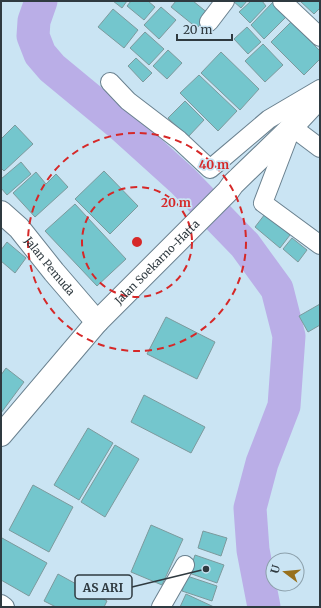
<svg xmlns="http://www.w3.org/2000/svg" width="321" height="608" font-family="Merriweather,serif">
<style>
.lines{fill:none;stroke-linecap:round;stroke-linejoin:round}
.river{stroke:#baaee7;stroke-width:33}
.building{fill:#74c6cd;stroke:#7c9a9d}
.minor-casing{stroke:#6a818f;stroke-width:20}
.tertiary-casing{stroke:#6a818f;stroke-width:24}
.trunk-casing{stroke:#6a818f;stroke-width:24}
.minor{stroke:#fff;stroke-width:18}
.tertiary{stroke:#fff;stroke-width:22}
.trunk{stroke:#fff;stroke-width:22}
.ring{fill:none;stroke:#d62828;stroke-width:2;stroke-dasharray:7 5}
.labels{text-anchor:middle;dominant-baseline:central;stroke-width:3.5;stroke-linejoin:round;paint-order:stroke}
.street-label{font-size:11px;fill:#2f3a40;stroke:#cae4f3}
.centre{fill:#d62828;stroke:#cae4f3;stroke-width:2}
.ring-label{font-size:12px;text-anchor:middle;font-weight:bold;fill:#d62828;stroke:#cae4f3;stroke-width:3.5;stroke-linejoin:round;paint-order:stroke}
.leader{fill:none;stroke:#2f3a40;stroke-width:1.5}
.callout-dot{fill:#2f3a40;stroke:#cae4f3;stroke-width:1.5}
.callout{fill:#cae4f3;stroke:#2f3a40;stroke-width:1.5}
.callout-label{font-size:12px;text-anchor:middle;font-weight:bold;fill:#2f3a40}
</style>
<rect width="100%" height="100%" fill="#cae4f3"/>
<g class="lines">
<polyline class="river" points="41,1 34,21 33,36 40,54 52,68 121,125 183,181 245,245 277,289 289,336 284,406 262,463 250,508 253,550 264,607"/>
</g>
<g class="building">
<polygon points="113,1 127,1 122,8"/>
<polygon points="131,1 148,1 155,7 144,20 127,6"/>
<polygon points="176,1 193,1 209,14 197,28 171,7"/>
<polygon points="233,1 247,1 241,8"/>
<polygon points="251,1 262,1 266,6 250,23 239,12"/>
<polygon points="300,1 320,1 320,8 314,14"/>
<polygon points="273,2 287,16 264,39 251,25"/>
<polygon points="161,7 176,20 159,39 144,25"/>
<polygon points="113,9 138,30 124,48 98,27"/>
<polygon points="291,22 320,51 320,59 304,75 271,42"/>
<polygon points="247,27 261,42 248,54 234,39"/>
<polygon points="145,32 164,49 149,65 130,48"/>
<polygon points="263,44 283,65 265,82 245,61"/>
<polygon points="168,50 182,63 167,79 153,66"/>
<polygon points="221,52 259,89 240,110 201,73"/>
<polygon points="136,58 152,73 143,82 128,66"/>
<polygon points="199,75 237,111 218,131 180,93"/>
<polygon points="185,101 204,120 188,137 168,118"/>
<polygon points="15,125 33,144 4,171 1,168 1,139"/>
<polygon points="21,162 31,174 7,195 1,188 1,179"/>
<polygon points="104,171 138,206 110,234 75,199"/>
<polygon points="36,172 46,184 56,174 68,187 35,217 13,193"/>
<polygon points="75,204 126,259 97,286 45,231"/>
<polygon points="265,214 290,235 280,248 255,227"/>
<polygon points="292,238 307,250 298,262 283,249"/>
<polygon points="7,242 26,258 15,273 1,261 1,250"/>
<polygon points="320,304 320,325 308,332 299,316"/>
<polygon points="166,317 215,342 197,379 147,354"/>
<polygon points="6,368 24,382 1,413 1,375"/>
<polygon points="144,395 205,427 191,453 131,422"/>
<polygon points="88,428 113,443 79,500 54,485"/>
<polygon points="115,445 139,459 105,517 81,502"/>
<polygon points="33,485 73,507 49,552 9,530"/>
<polygon points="151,525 183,539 162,585 131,572"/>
<polygon points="203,531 227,538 221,556 198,548"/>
<polygon points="2,538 47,563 29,596 1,580 1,540"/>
<polygon points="195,555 224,565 217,583 189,573"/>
<polygon points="58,574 107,601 104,607 56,607 44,601"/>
<polygon points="187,576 217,586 212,601 182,591"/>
<polygon points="186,594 214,607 180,607"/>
</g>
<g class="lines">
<defs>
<g id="minor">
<polyline points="282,1 320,37"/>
<polyline points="209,22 225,1"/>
<polyline points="110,82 128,101 179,140 210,169 269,119 320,89"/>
<polyline points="320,148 292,127 263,203 320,245"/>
<polyline points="1,604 5,607"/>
<polyline points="161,607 185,565"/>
</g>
<g id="tertiary">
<path id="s1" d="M1 212 19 228 54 272 97 322"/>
</g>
<g id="trunk">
<path id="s2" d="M1 435 97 322 228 191 233 184 292 127 320 97"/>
</g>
</defs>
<use href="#minor" class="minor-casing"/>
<use href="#tertiary" class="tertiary-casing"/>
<use href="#trunk" class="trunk-casing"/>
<use href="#minor" class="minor"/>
<use href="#tertiary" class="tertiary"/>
<use href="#trunk" class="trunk"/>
</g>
<g class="ring">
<circle cx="137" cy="242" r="55"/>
<circle cx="137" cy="242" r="109"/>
</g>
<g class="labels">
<g class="street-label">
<text stroke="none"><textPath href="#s2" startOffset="233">Jalan Soekarno-Hatta</textPath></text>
<text stroke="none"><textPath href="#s1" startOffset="73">Jalan Pemuda</textPath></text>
</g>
</g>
<circle cx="137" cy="242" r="6" class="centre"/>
<g class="ring-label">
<text x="214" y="169">40 m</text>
<text x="176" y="207">20 m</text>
</g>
<path class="leader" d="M206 569L132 587"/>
<circle class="callout-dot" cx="206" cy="569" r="4"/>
<rect class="callout" x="75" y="575" width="57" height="24" rx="4"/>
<g class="callout-label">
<text x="103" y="592">AS ARI</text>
</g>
<rect width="321" height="608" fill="none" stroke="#2f3a40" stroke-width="4"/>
<g transform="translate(285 572) rotate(286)"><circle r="19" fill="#cae4f3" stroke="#8ca0ab"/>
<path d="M0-3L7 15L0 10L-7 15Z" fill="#98701c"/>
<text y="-6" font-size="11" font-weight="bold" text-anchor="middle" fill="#2f3a40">U</text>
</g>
<path d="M177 34v6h55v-6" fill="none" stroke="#2f3a40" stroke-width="2"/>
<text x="183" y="34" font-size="12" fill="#2f3a40" stroke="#cae4f3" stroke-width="3" paint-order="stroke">20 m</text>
</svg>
